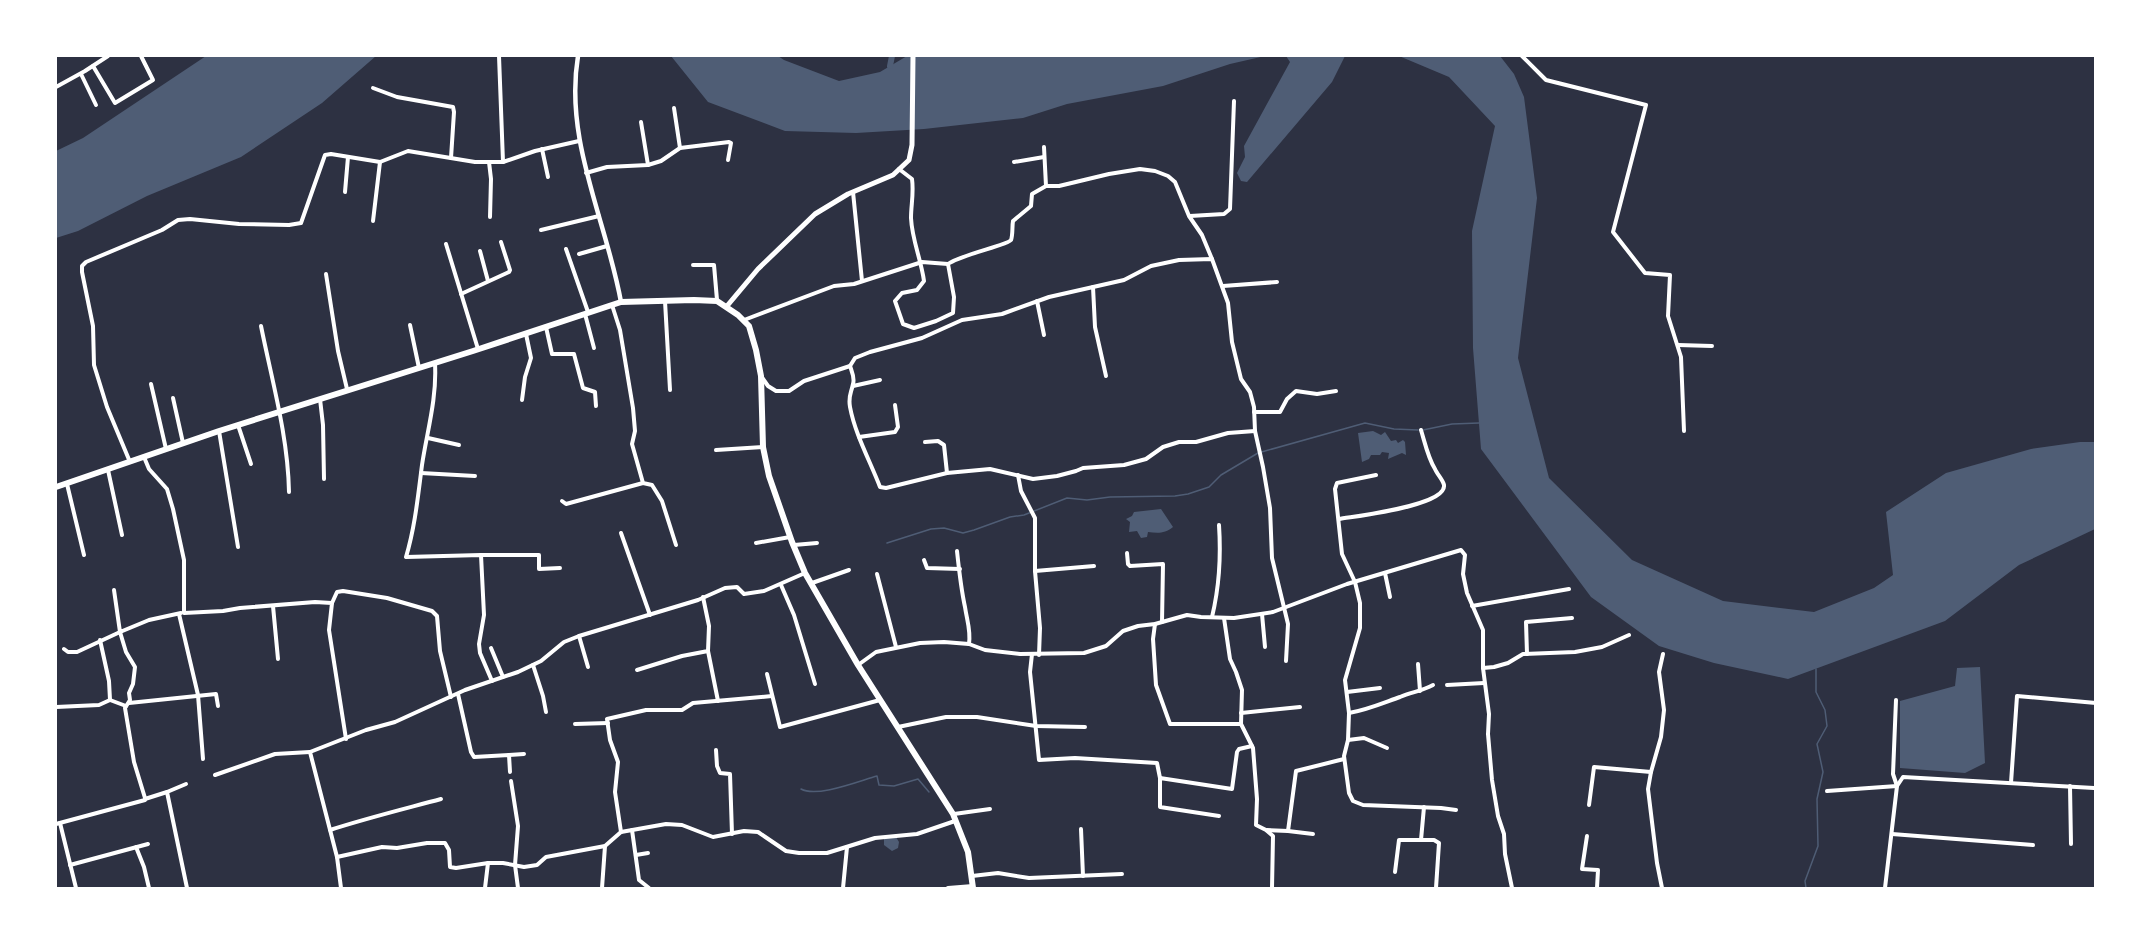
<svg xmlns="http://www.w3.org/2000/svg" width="2151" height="944" font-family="Lato,sans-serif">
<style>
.water{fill:#4f5d75}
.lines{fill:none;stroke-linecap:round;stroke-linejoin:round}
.stream{stroke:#4f5d75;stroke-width:1.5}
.canal{stroke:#4f5d75;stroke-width:6}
.minor{stroke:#fff;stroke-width:4}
.tertiary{stroke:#fff;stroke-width:4.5}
.secondary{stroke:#fff;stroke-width:5}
.trunk{stroke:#fff;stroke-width:6}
</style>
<rect width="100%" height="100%" fill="#2d3142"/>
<g class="water">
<polygon points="206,56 376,56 322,103 241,157 147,196 78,231 56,238 56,151 83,138"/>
<polygon points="671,56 778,56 784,60 839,81 880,72 907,56 1265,56 1230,64 1163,86 1067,104 1023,118 924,129 856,133 785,131 708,102"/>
<polygon points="1286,56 1345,56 1332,82 1247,182 1241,181 1237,173 1245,157 1244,146 1290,62"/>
<polygon points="1399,56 1500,56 1514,74 1524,97 1537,198 1518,358 1549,478 1632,560 1723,601 1814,612 1874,588 1893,575 1886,512 1946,473 2031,449 2080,442 2095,442 2095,529 2019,565 1945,621 1788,679 1714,663 1659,646 1591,597 1481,449 1473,348 1472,231 1495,126 1449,77"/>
<polygon points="1373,431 1381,435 1385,432 1391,441 1396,440 1398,443 1403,440 1405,442 1406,455 1402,453 1388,459 1389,453 1382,452 1380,455 1371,455 1369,459 1362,462 1358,433"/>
<path d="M1161 509 1173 527C1165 534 1157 533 1148 532L1147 537 1141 538 1137 531 1129 532 1130 522 1126 519 1132 516 1134 512Z"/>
<polygon points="1980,667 1985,763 1965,773 1900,768 1900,701 1955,686 1957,668"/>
<polygon points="884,836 896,837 899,842 898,848 892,851 884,845"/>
</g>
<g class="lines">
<g class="stream">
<polyline points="1423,430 1452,424 1479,423"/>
<polyline points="887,543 931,529 944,528 963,533 974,530 1010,517 1024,515 1067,498 1087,500 1110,497 1175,496 1188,494 1209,487 1221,475 1258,453 1365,423 1394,429 1418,430"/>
<path d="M801 789C817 798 859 781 877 776L879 785 894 786 918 779 929 792"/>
<polyline points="1806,888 1805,881 1818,846 1817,799 1823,772 1817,744 1827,726 1825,710 1816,692 1816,669"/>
</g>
<polyline class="canal" points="890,66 892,56"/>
<g class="minor">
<polyline points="499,56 503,162"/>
<polyline points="1522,56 1546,80 1646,105 1613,232 1645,273 1670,275 1668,316 1681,357 1684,431"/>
<polyline points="93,66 115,103 153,80 141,56"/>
<polyline points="81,74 96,105"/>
<polyline points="56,87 85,71 108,56"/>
<polyline points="373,88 397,97 453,107 454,112 451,158"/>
<polyline points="674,108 680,148"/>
<polyline points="641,122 648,165"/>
<polyline points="1044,147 1046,186"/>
<polyline points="542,149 548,177"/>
<polyline points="489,162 491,179 490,217"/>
<polyline points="1014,162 1044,157"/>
<path d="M899 169 912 179C914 193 911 205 911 218 912 240 921 259 924 281L917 290 902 293 895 301 903 324 914 328 936 321 953 313 954 297 948 264C960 255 1008 245 1011 240 1013 235 1012 226 1013 221L1031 206 1032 194 1046 186H1059L1109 174 1140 169 1155 171 1168 176 1175 182 1189 216 1202 235 1212 259"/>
<polyline points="586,173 607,167 648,165 661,161 680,148 729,142 731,143 728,160"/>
<polyline points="345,192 348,157"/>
<polyline points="853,192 862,281"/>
<polyline points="1190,216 1224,214 1230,209 1234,101"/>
<polyline points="373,221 380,162"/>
<polyline points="541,230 599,216"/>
<polyline points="446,244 478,349"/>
<polyline points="566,249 588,312"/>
<polyline points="480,251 488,281"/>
<polyline points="579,254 607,246"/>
<polyline points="693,265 714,265 717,300"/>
<polyline points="326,274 338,351 347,389"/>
<polyline points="1223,286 1277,282"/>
<polyline points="1093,287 1095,327 1106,376"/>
<polyline points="461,294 509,272 510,270 501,242"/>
<polyline points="665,301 670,390"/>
<polyline points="1037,301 1044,335"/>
<polyline points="612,305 620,330 633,408 635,431 632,444 643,483 652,485 662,501 676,545"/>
<polyline points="585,314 594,348"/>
<polyline points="744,320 834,286 854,284 922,262 948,264"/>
<polyline points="410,325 419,368"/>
<path d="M261 326C272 381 288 436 289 492"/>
<polyline points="546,327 552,354 574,354 583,388 595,392 596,406"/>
<polyline points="1678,345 1712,346"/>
<path d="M435 364C437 398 427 432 422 465 418 496 415 527 406 557L481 555 484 615 479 644 480 653 492 681"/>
<path d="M850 366C852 372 855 378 853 384 851 394 848 396 850 407 855 434 870 461 880 487L886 488 947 473 990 469 1033 479 1057 476 1076 471 1083 468 1124 465 1146 459 1163 447 1179 442H1196L1228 433 1255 431"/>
<polyline points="761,376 768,386 776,391 789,391 804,381 850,366 855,358 870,352 922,338 962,320 1002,314 1049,297 1124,280 1151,266 1179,260 1212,259 1228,303 1232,342 1241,379 1250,392 1254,407 1255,431 1263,467 1270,508 1272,558 1288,624 1286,661"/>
<polyline points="151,384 166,449"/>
<polyline points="853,386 880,380"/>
<polyline points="173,398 183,443"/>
<polyline points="320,399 323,425 324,479"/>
<polyline points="522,400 525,377 531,358 526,334"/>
<polyline points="1254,412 1280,412 1287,399 1296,391 1317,394 1336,391"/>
<polyline points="238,425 251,464"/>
<polyline points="219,431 238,547"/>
<polyline points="859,437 895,432 898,427 895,405"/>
<polyline points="428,438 459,445"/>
<polyline points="925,442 938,441 944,445 947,473"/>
<polyline points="716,450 763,447"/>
<polyline points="144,457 149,469 167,489 173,509 184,560 184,613 223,611 240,608 315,602 332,603 329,630 346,739"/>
<polyline points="130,462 107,407 94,365 93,326 82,272 82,266 86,262 162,230 178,220 190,219 239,224 289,225 301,223 325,155 331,154 380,162 408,151 475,162 503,162 535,151 579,141"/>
<polyline points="108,470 122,535"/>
<polyline points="421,473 475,476"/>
<polyline points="1018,475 1021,491 1035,518 1035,571 1094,566"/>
<polyline points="1376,475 1337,483 1335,489 1342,554 1355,582 1360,603 1360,628 1345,680 1349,713 1348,740 1344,756 1349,793 1353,801 1363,805 1441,808 1456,810"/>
<polyline points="67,484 84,555"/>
<polyline points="562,501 566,504 643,483"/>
<path d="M1339 519C1355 516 1447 506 1444 485 1443 480 1437 474 1435 469 1428 458 1425 443 1421 430"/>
<polyline points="621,533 650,615"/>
<polyline points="756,543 790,537"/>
<polyline points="794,545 817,543"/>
<path d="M957 551C959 570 961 589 965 607 967 621 971 630 969 644"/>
<polyline points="1127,553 1128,564 1130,566 1163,564 1162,622"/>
<polyline points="481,555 539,555 539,569 560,568"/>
<polyline points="924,560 927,568 960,569"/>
<polyline points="1035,571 1040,628 1039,655"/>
<polyline points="1385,573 1390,597"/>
<polyline points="877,574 896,647"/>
<polyline points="812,583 849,570"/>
<polyline points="781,585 794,615 815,684"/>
<polyline points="114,590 120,632 149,620 181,613"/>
<polyline points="332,603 337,592 343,591 387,598 432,611 437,616 440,651 451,697"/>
<polyline points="273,606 278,659"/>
<polyline points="1472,606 1569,589"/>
<polyline points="179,614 198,695 203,759"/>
<polyline points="1262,614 1265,647"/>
<path d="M1212 617C1219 588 1221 555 1219 525"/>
<polyline points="1224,618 1230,659 1236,672 1242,690 1241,724 1253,748 1257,799 1256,825 1266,830 1273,836 1272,888"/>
<polyline points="1155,624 1153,639 1156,685 1170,724 1241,724"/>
<polyline points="579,636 588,667"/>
<polyline points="100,640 109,681 110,700 126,706"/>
<polyline points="491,648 503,677"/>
<polyline points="708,651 718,701"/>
<polyline points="1032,654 1030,672 1039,760 1075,758 1157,763 1160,778"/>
<polyline points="1527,654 1526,622 1572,618"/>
<polyline points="1418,664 1420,691"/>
<polyline points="533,665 543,696 546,712"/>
<polyline points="858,665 876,652 920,643 944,642 969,644 985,650 1020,654 1084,653 1106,646 1123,631 1138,626 1155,624 1187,615 1201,617 1234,618 1273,612 1347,584 1461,550 1465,555 1463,574 1467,593 1483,630 1483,668 1489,714 1488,734 1492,780 1498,816 1504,834 1505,854 1512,888"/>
<polyline points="1483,668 1494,667 1508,663 1523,654 1575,652 1602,647 1629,635"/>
<polyline points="637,670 682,656 708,651 709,626 703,597"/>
<polyline points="767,674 780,727 880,700"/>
<polyline points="1447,685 1484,683"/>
<polyline points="1347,692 1380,688"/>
<polyline points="458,694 471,752 474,757 509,755 510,772"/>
<polyline points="129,703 216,694 218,706"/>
<polyline points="56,707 99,705 110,700"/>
<polyline points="1241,713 1300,707"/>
<path d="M1349 713C1367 710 1383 703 1400 697 1412 692 1422 691 1433 685"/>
<polyline points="575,724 608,723"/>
<polyline points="898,727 946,717 977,717 1036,726 1085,727"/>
<polyline points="1348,740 1364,738 1387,748"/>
<polyline points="716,750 717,766 720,773 730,774 732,834"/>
<polyline points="509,755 524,754"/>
<polyline points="215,775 275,754 310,752"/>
<polyline points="511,781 518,826 515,865 518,888"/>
<polyline points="2011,783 2017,696 2096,703"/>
<polyline points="2070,786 2071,844"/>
<polyline points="1827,791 1897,786 1893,774 1896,700"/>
<polyline points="167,792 186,784"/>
<polyline points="145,799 167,792 187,888"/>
<polyline points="1589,805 1594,767 1651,772"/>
<polyline points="954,814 990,809"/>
<polyline points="1219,816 1160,807 1160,778 1232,789 1237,752 1239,749 1252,746"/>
<polyline points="60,823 76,888"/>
<polyline points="56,824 145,800 145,798 134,762 125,708 130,700 129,693 133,684 135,667 126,652 120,632 77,652 68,652 64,649"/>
<polyline points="1081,829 1083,876"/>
<path d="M330 830C367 818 404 809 441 799"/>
<polyline points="632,830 639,880 649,888"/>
<polyline points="1267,830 1288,831 1296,771 1344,759"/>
<polyline points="1288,831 1313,834"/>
<polyline points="621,832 615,792 618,762 610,740 607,719 646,710 682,710 693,703 772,696"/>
<polyline points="1892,834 2033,845"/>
<polyline points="1587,836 1582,869 1598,870 1597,888"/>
<polyline points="1421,840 1424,807"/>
<polyline points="136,847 144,867 149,888"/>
<polyline points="636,855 648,853"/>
<polyline points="337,857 382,847 397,848 427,843 445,843 449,850 450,867 456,868 488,863 503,863 524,867 537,865 546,857 605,846 621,832 666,824 682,825 713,837 744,831 758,832 786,851 799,853 827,853 875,838 917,834 955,821"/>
<polyline points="70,865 148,844"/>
<polyline points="1395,872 1399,840 1434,840 1439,843 1436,888"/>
<polyline points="972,876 998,873 1029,878 1122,874"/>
<polyline points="341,888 337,857 310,752 366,730 395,722 465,690 518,672 541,661 564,642 579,636 698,600 725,588 737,587 744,594 764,591 805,573"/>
<polyline points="485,888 488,863"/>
<polyline points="602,888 605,846"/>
<polyline points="843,888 847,847"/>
<polyline points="948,888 973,886"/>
<polyline points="1662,888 1657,863 1648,789 1651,772 1661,737 1664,710 1659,672 1663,654"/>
<polyline points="1885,888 1897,786 1903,777 2094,788"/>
</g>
<path class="tertiary" d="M578 56C564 141 606 219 621 302"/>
<polyline class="secondary" points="727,306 758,269 815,214 848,194 893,175 909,160 912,145 913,56"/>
<polyline class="trunk" points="56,487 219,431 473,351 621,302 694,300 717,301 738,315 749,326 756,350 761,376 763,447 769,476 792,542 805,573 858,665 953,814 968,852 973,888"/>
</g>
<rect width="2151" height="944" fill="none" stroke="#ffffff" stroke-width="114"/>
</svg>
